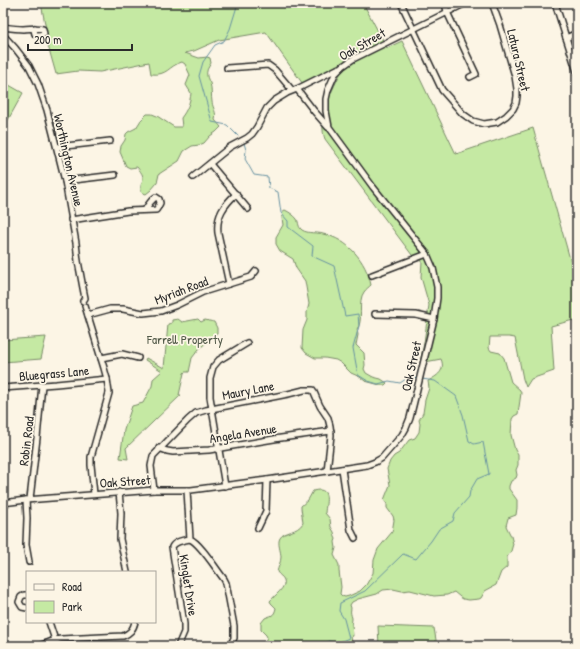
<svg xmlns="http://www.w3.org/2000/svg" width="580" height="649" font-family="'Patrick Hand',sans-serif">
<style>
.green{fill:#c5e9a3;stroke:#788a67}
.lines{fill:none;stroke-linecap:round;stroke-linejoin:round}
.stream{stroke:#6691a1;stroke-width:1}
.minor-casing{stroke:#2b2b2b;stroke-width:8}
.minor{stroke:#fcf5e5;stroke-width:5}
.labels{text-anchor:middle;dominant-baseline:central;stroke-width:3.5;stroke-linejoin:round;paint-order:stroke}
.street-label{font-size:13px;fill:#2b2b2b;stroke:#fcf5e5}
.park-label{font-size:13px;fill:#525a49;stroke:#fcf5e5}
</style>
<rect width="100%" height="100%" fill="#fcf5e5"/>
<filter id="ink" filterUnits="userSpaceOnUse"><feTurbulence type="fractalNoise" baseFrequency=".025" numOctaves="2"/><feDisplacementMap in="SourceGraphic" scale="8" xChannelSelector="R" yChannelSelector="G"/><feConvolveMatrix kernelMatrix="1 2 1 2 8 2 1 2 1" color-interpolation-filters="sRGB"/></filter>
<g filter="url(#ink)">
<g class="green">
<path d="M41 3H363L387 48 402 41 456 154 533 128 577 284V319L551 326 554 371 531 379 526 387 523 379 515 338 509 337H490L489 348 491 351 500 353 504 358 511 382 520 390 521 393 518 414 514 416 512 419 511 435 515 450 518 455V465L516 470 517 475 516 478 511 481 509 486V489L517 500V508L516 515 508 518 506 526 511 536 513 544 511 551 507 557V567L501 572 496 585 485 591 481 598 479 599 469 600 463 599 460 597 454 592 447 595 434 596 410 590 402 591 393 589 383 590 377 594 358 599 352 602 350 605 351 608C350 613 351 614 352 618 352 621 351 623 352 625 352 629 353 632 353 636L351 637 353 646H263L267 637 266 635 261 630V623L265 618C271 615 274 617 276 608L271 603 270 601C274 596 287 587 284 580 283 577 279 575 277 572 278 567 281 562 281 557 281 551 277 543 280 538 284 531 297 533 303 523L301 508V506L308 500 313 491C331 486 326 501 325 513L330 519 331 527 334 532 335 537 336 539 335 542 336 548 334 555 339 565V571L341 587 340 594 342 596 345 597 349 596 360 591 366 585 373 573 374 560 378 549 392 532 394 520 393 516 387 508V504L384 500 390 485 387 469 390 461 394 456 399 453 409 440 415 438 419 432 420 424 419 420 423 413 425 400 429 388 428 381C437 376 446 371 441 359L420 363 424 343 429 305 421 277 422 261 418 258 412 255 325 139C324 136 323 133 323 130 321 110 333 89 341 72L337 65 305 87 266 32 219 40 194 51 185 53 199 58 207 57 210 58 211 63C210 65 207 69 207 71 206 75 208 80 210 83 212 89 211 96 212 102 213 109 217 112 215 120L221 127 216 132 210 136 204 143 199 145 192 146 184 151 179 161 162 172 159 174 157 183 151 190 146 194 141 192C139 179 149 181 137 167L130 168 126 166 120 152 121 146 125 140 126 134 128 132 136 128 141 120 147 114H152L157 116 174 127H182L181 118C187 110 190 103 191 93L186 85 190 75 185 64 182 62C168 66 168 76 151 74L149 62 100 72 78 71 56 74 47 42 46 29Z"/>
<polygon points="9,85 23,93 3,129 3,97"/>
<path d="M285 210C289 212 294 215 297 219 299 223 298 227 302 230 308 234 317 232 323 234 348 239 366 261 371 285 369 287 366 289 364 292 357 301 364 322 357 329L358 335 356 345 364 353 365 365 364 369 366 373 373 377 381 379 387 383 385 385H380L365 381 360 377 351 373 341 363 336 360 325 358H315L306 353 302 348 303 330 307 320V312L309 304 305 281 296 268 293 259 280 251 276 244V237L283 225 282 218 283 211Z"/>
<polygon points="178,319 182,322 198,319 201,322 205,320 214,322 217,328 217,333 199,349 192,358 189,372 185,372 184,373 179,395 181,395 126,448 128,459 120,458 124,430 132,406 143,403 152,386 153,379 162,371 145,360 146,358 164,368 168,324 172,323 172,320"/>
<polygon points="46,337 41,359 3,362 3,340"/>
<polygon points="378,626 434,628 437,646 379,646"/>
</g>
<g class="lines">
<g class="stream">
<polyline points="238,3 230,29 224,41 215,45 203,62 199,76 212,122 227,125 238,136"/>
<polyline points="244,143 246,150 245,159 254,175 268,177 269,188 278,192 281,213 288,221 288,227 313,246 312,256 334,266 345,316 358,314 359,326 353,348 358,375 368,381 378,384 389,381 400,383 409,377 418,378"/>
<polyline points="326,646 328,641 337,643 349,638 344,619 339,611 340,603 365,591 403,554 416,559 431,541 439,529 453,521 455,513 469,497 470,491 477,479 489,474 483,442 474,444 469,441 463,415 456,396 435,381 422,379"/>
</g>
<defs>
<g id="minor">
<polyline points="401,3 442,90 463,114 473,121 484,124 497,122 506,116 513,109 516,103 517,96 517,89 515,76 500,25 492,3"/>
<polyline points="445,3 447,12 476,74 470,77"/>
<polyline points="555,3 577,72"/>
<path d="M3 27C10 28 16 29 23 29 30 29 37 27 43 29L44 34 38 35 35 34 34 30 35 28"/>
<polyline points="3,35 15,48 29,66 38,84 47,110 60,161 65,181 76,243 78,261 83,288 85,298 83,301"/>
<polyline points="566,38 577,33"/>
<polyline points="227,68 268,65 275,70 292,90"/>
<polyline points="328,127 314,111 297,89 339,68"/>
<polyline points="57,147 110,141"/>
<polyline points="210,164 248,209"/>
<polyline points="193,177 230,147 247,138 252,134 257,127 267,108 274,101 287,93 297,89"/>
<polyline points="65,181 115,175"/>
<path d="M71 220 128 211 156 210 158 207 160 203 159 199 156 197C151 200 148 205 145 210"/>
<polyline points="372,275 427,254"/>
<path d="M229 284 218 233C216 216 224 205 236 194"/>
<polyline points="85,306 104,368 107,379 109,393 91,457 91,465 94,494"/>
<polyline points="375,314 416,315 434,319"/>
<polyline points="88,315 110,309 123,309 143,313 161,311 177,305 203,292 251,277 256,271"/>
<polyline points="101,358 122,354 138,358"/>
<polyline points="3,388 56,384 107,379"/>
<polyline points="159,448 167,451 173,452 209,450 274,439 331,431"/>
<polyline points="342,469 351,530 355,538"/>
<polyline points="225,486 210,397 210,378 213,367 219,360 247,343"/>
<polyline points="154,490 151,466 153,456 188,420 196,413 206,410 288,394 304,390 313,390 320,406 328,418 330,426 331,435 327,471"/>
<path d="M187 490 190 539C200 543 216 569 224 579L226 583 234 626V638L230 646"/>
<polyline points="119,492 121,513 120,539 127,572"/>
<polyline points="30,499 37,438 42,385"/>
<polyline points="26,500 27,518 26,545 29,562"/>
<polyline points="3,503 26,500 154,490 191,490 267,480 367,465 375,462 382,458 402,435 406,428 410,418 434,319 437,298 437,287 433,268 427,254 373,187 329,127 326,111 326,99 328,90 335,74 343,66 353,59 466,3"/>
<polyline points="258,528 266,511 267,480"/>
<polyline points="27,595 24,595 21,597 19,602 22,607 27,608"/>
<polyline points="49,622 57,646"/>
<path d="M39 646 55 640 61 639 123 636C130 633 133 630 135 622"/>
<path d="M178 646 184 632V624L172 547C175 541 184 540 190 539"/>
</g>
</defs>
<use href="#minor" class="minor-casing"/>
<use href="#minor" class="minor"/>
</g>
</g>
<g class="labels">
<g class="street-label">
<text transform="translate(362 44) rotate(-30)">Oak Street</text>
<text transform="translate(519 60) rotate(77)">Latura Street</text>
<text transform="translate(69 160) rotate(77)">Worthington Avenue</text>
<text transform="translate(181 290) rotate(-21)">Myriah Road</text>
<text transform="translate(411 366) rotate(-77)">Oak Street</text>
<text transform="translate(54 373) rotate(-5)">Bluegrass Lane</text>
<text transform="translate(248 390) rotate(-11)">Maury Lane</text>
<text transform="translate(243 433) rotate(-9)">Angela Avenue</text>
<text transform="translate(26 441) rotate(-83)">Robin Road</text>
<text transform="translate(125 481) rotate(-4)">Oak Street</text>
<text transform="translate(189 585) rotate(81)">Kinglet Drive</text>
</g>
<g class="park-label">
<text x="185" y="339">Farrell Property</text>
</g>
</g>
<rect width="580" height="649" fill="none" stroke="#fcf5e5" stroke-width="16"/>
<rect x="8" y="8" width="564" height="633" fill="none" stroke="#2b2b2b" stroke-width="1.5" filter="url(#ink)"/>
<rect x="26" y="571" width="130" height="52" fill="#fcf5e5" stroke="#a8a49b"/>
<rect x="34" y="584" width="20" height="6" fill="#fcf5e5" stroke="#a8a49b"/>
<text x="62" y="591" font-size="12" fill="#2b2b2b">Road</text>
<rect x="34" y="601" width="20" height="12" fill="#c5e9a3" stroke="#a8a49b"/>
<text x="62" y="611" font-size="12" fill="#2b2b2b">Park</text>
<path d="M28 44v6h104v-6" fill="none" stroke="#2b2b2b" stroke-width="2"/>
<text x="34" y="44" font-size="12" fill="#2b2b2b" stroke="#fcf5e5" stroke-width="3" paint-order="stroke">200 m</text>
</svg>
